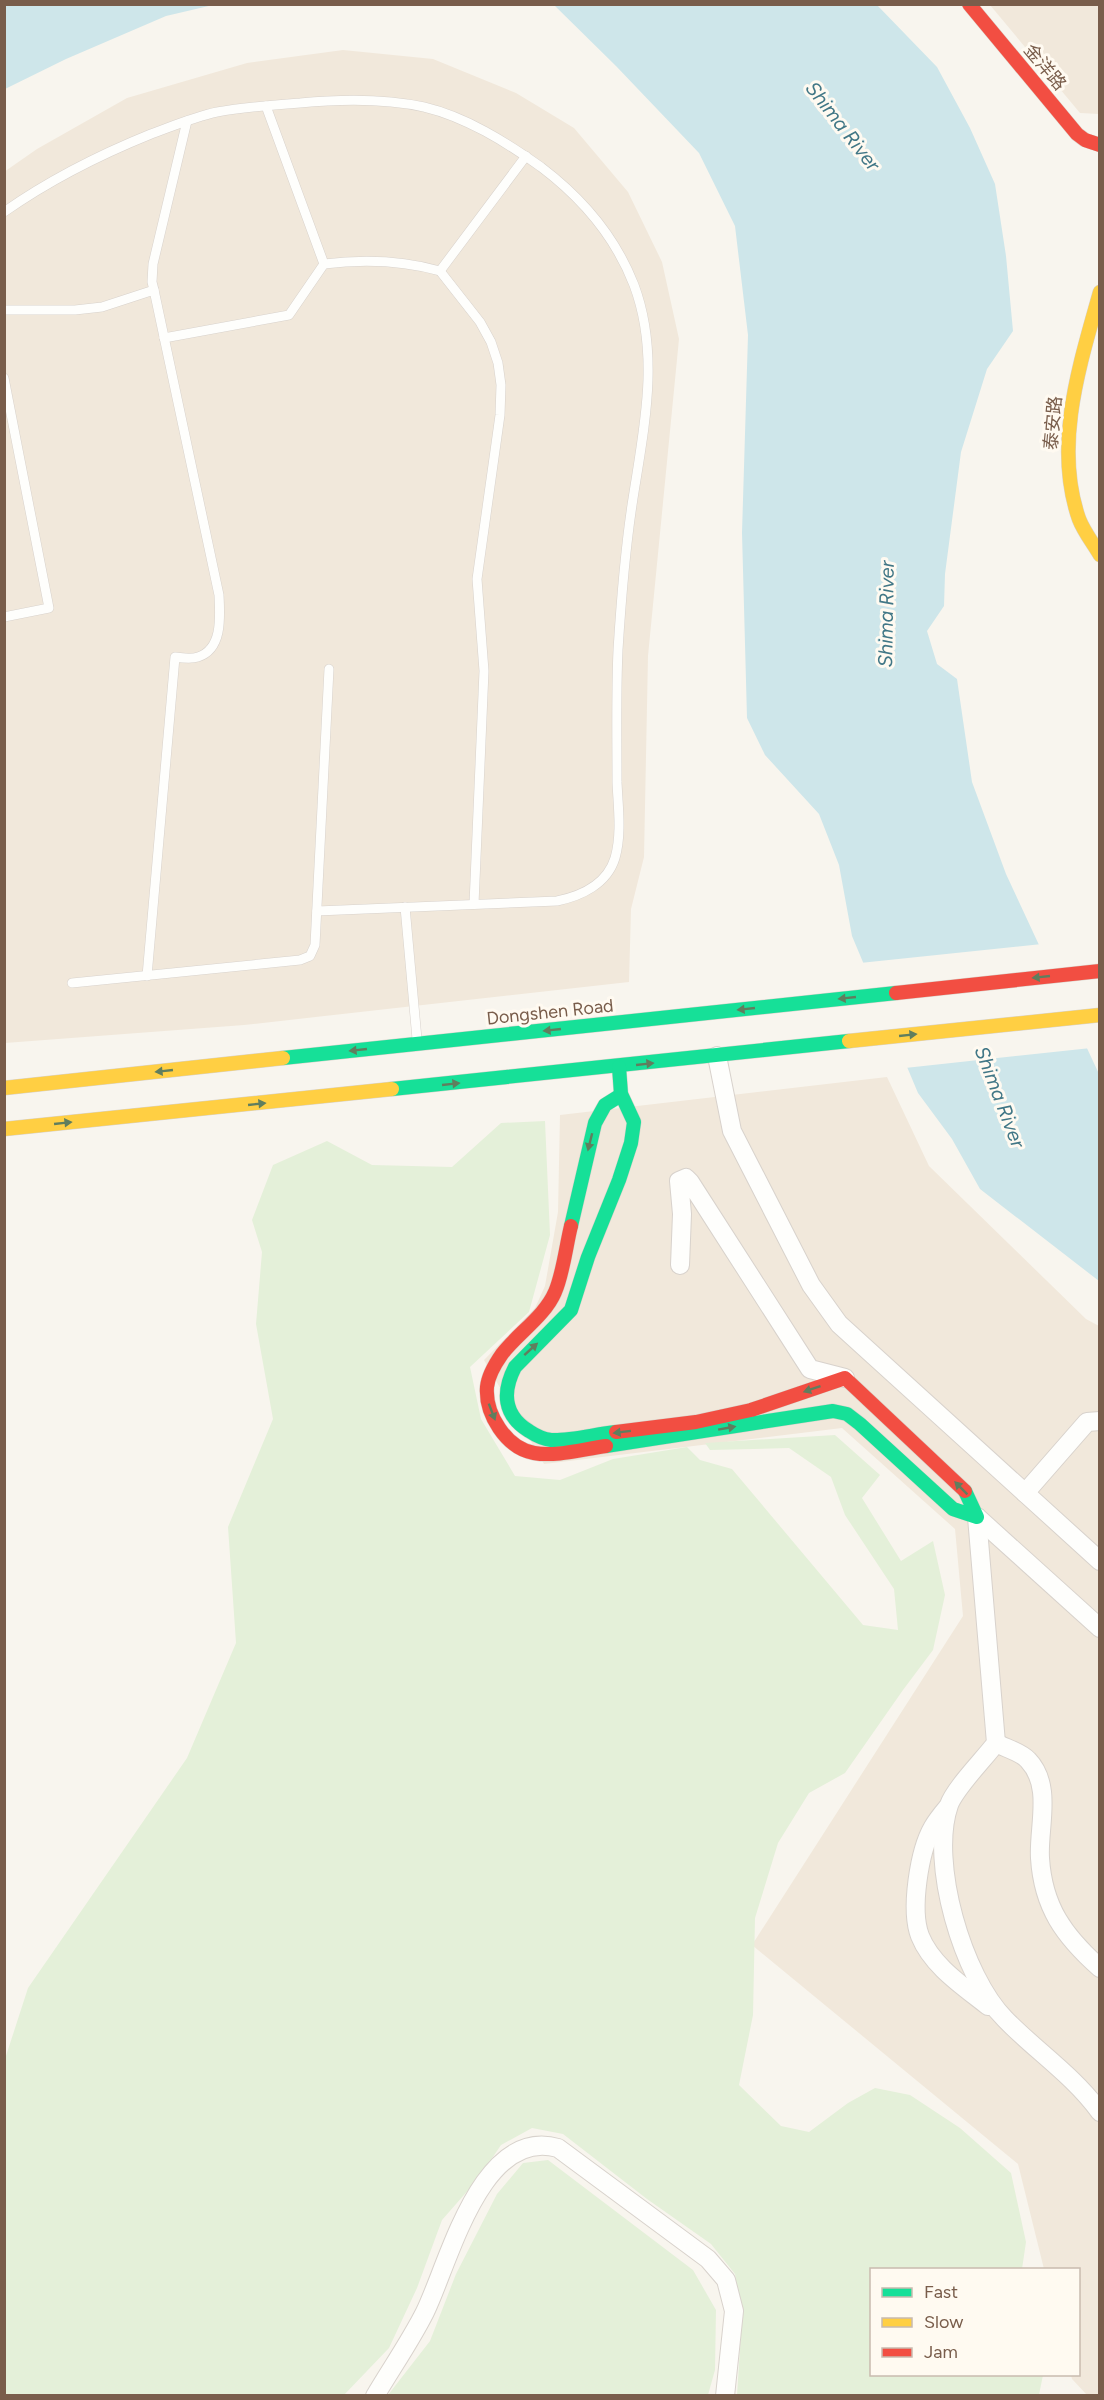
<svg xmlns="http://www.w3.org/2000/svg" width="1104" height="2400" font-family="Figtree,'Noto Sans SC',sans-serif">
<style>
.residential{fill:#f1e8db}
.green{fill:#e4f0d9}
.water{fill:#cee6ea}
.pier{fill:#f8f5ee}
.lines{fill:none;stroke-linecap:round;stroke-linejoin:round}
.lane-casing{stroke:#d8d2cc;stroke-width:10}
.street-casing{stroke:#d8d2cc;stroke-width:20}
.fast-casing{stroke:#d8d2ca;stroke-width:15}
.slow-casing{stroke:#d8d2ca;stroke-width:15}
.jam-casing{stroke:#d8d2ca;stroke-width:15}
.lane{stroke:#fefefc;stroke-width:9}
.street{stroke:#fefefc;stroke-width:18}
.fast{stroke:#16e098;stroke-width:14}
.slow{stroke:#ffcf43;stroke-width:14}
.jam{stroke:#f24e42;stroke-width:14}
.oneway{fill:#607e5e}
.labels{text-anchor:middle;dominant-baseline:central;stroke-width:6;stroke-linejoin:round;paint-order:stroke}
.street-label{font-size:18px;fill:#795d4b;stroke:#fffaf1}
.water-label{font-size:20px;font-style:italic;fill:#417786;stroke:#fffaf1}
</style>
<rect width="100%" height="100%" fill="#f8f5ee"/>
<g class="residential">
<polygon points="990,5 1099,5 1099,114 1080,113"/>
<polygon points="343,50 433,59 516,93 574,128 628,192 662,262 679,339 648,656 644,857 631,909 629,982 244,1025 5,1043 4,172 37,149 127,98 247,63"/>
<polygon points="887,1077 929,1166 1086,1319 1099,1326 1099,2395 1087,2395 1072,2379 1071,2375 1078,2374 1078,2270 1044,2269 1018,2164 752,1945 963,1616 955,1529 842,1428 544,1464 484,1360 535,1308 545,1286 558,1212 560,1115"/>
</g>
<g class="green">
<polygon points="545,1121 550,1235 529,1312 470,1367 481,1419 515,1476 560,1480 613,1459 687,1447 700,1460 732,1469 863,1625 898,1630 894,1589 845,1515 831,1477 789,1448 710,1450 705,1443 835,1435 880,1475 862,1498 901,1561 933,1541 945,1595 933,1650 903,1690 845,1773 809,1793 778,1843 755,1918 753,2015 739,2085 781,2126 809,2132 848,2103 875,2088 910,2095 960,2128 1011,2173 1026,2242 1022,2269 872,2270 872,2374 1043,2375 1039,2395 737,2395 742,2318 735,2274 711,2244 647,2199 563,2134 532,2128 501,2145 478,2179 442,2220 417,2288 389,2348 344,2395 5,2396 5,2059 28,1988 187,1758 236,1643 228,1527 273,1419 256,1324 262,1252 252,1220 273,1165 327,1141 372,1165 452,1167 501,1123"/>
<polygon points="548,2160 693,2270 716,2310 715,2370 708,2395 388,2395 430,2341 456,2274 497,2194 523,2163"/>
</g>
<g class="water">
<polygon points="5,4 213,4 213,5 166,16 66,59 5,89"/>
<polygon points="554,5 877,5 937,67 970,128 995,184 1006,256 1013,331 987,369 961,452 945,574 944,606 927,631 937,664 957,679 972,782 1006,874 1099,1074 1099,1281 980,1189 952,1139 918,1093 852,936 839,865 819,814 765,755 747,718 742,533 748,335 735,226 699,153 616,66"/>
</g>
<polygon class="pier" points="1042,944 1091,1048 905,1068 860,963"/>
<g class="lines">
<defs>
<g id="lane">
<path d="M4 212C51 179 99 155 151 134 173 126 194 117 217 112 244 107 272 105 300 103 341 99 383 98 424 107 466 117 506 142 541 167 582 198 615 236 634 285 661 357 643 432 632 505 625 552 621 602 618 650 616 694 617 738 617 782 618 806 622 834 615 858 607 884 581 896 557 901L317 911"/>
<path d="M324 264C364 259 401 260 440 271L526 156"/>
<polyline points="440,271 480,322 491,342 498,363 501,385 500,415 477,579 484,671 474,904"/>
<polyline points="154,290 152,282 153,264 187,121"/>
<path d="M4 310H75L102 307 154 290 219 595C220 616 223 649 198 657 192 659 182 658 175 657L147 976"/>
<polyline points="164,338 289,315 324,264 266,106"/>
<polyline points="4,378 49,608 4,617"/>
<polyline points="405,907 417,1039"/>
<polyline points="72,983 300,960 310,956 315,945 329,669"/>
</g>
<g id="street">
<polyline points="717,1056 732,1131 811,1285 839,1324 1100,1561"/>
<polyline points="680,1265 682,1214 679,1181 686,1178 690,1182 810,1369 845,1378"/>
<polyline points="1025,1493 1087,1422 1100,1421"/>
<path d="M977 1517 996 1743C984 1759 955 1788 949 1805 929 1862 963 1977 1005 2019 1036 2051 1073 2075 1100 2112"/>
<polyline points="977,1517 1100,1628"/>
<path d="M996 1743C1005 1748 1021 1752 1028 1760 1053 1786 1038 1827 1040 1858 1043 1907 1064 1936 1100 1968"/>
<path d="M947 1808C942 1814 937 1820 933 1827 919 1851 910 1910 920 1936 932 1966 963 1986 988 2006"/>
<path d="M375 2396C391 2369 411 2340 425 2312 449 2263 481 2126 558 2148L708 2259 726 2280 734 2311 725 2396"/>
</g>
<g id="fast">
<polyline points="283,1058 896,993"/>
<polyline points="392,1089 849,1041"/>
<polyline points="571,1226 595,1123 605,1105 621,1095"/>
<path d="M616 1432C596 1434 570 1441 551 1440 543 1439 535 1435 529 1431 503 1415 502 1392 515 1367L571 1310 588 1257 619 1180 631 1143 634 1122 621 1094 619 1067"/>
<polyline points="606,1446 833,1411 847,1414 860,1424 953,1509 977,1517 965,1491"/>
</g>
<g id="slow">
<path d="M1100 292C1080 364 1053 445 1079 519 1084 532 1093 543 1100 555"/>
<polyline points="849,1041 1100,1015"/>
<polyline points="4,1088 283,1058"/>
<polyline points="4,1129 392,1089"/>
</g>
<g id="jam">
<polyline points="969,4 1077,134 1085,140 1100,145"/>
<polyline points="896,993 1100,971"/>
<path d="M571 1226C566 1246 563 1274 555 1292 545 1316 517 1334 502 1354 495 1364 488 1376 487 1387 485 1414 506 1448 534 1453 556 1457 583 1449 606 1446"/>
<polyline points="616,1432 696,1422 751,1410 845,1378 965,1491"/>
</g>
</defs>
<use href="#lane" class="lane-casing"/>
<use href="#street" class="street-casing"/>
<use href="#fast" class="fast-casing"/>
<use href="#slow" class="slow-casing"/>
<use href="#jam" class="jam-casing"/>
<use href="#lane" class="lane"/>
<use href="#street" class="street"/>
<use href="#fast" class="fast"/>
<use href="#slow" class="slow"/>
<use href="#jam" class="jam"/>
</g>
<defs><path id="oneway-solid" d="M-6-.8H1V-3.2L6.5 0L1 3.2V.8H-6Z" transform="scale(1.5)"/></defs>
<g class="oneway">
<use href="#oneway-solid" transform="translate(1041 977) rotate(174)"/>
<use href="#oneway-solid" transform="translate(847 998) rotate(174)"/>
<use href="#oneway-solid" transform="translate(746 1009) rotate(174)"/>
<use href="#oneway-solid" transform="translate(552 1030) rotate(174)"/>
<use href="#oneway-solid" transform="translate(908 1035) rotate(-6)"/>
<use href="#oneway-solid" transform="translate(358 1050) rotate(174)"/>
<use href="#oneway-solid" transform="translate(645 1064) rotate(-6)"/>
<use href="#oneway-solid" transform="translate(164 1071) rotate(174)"/>
<use href="#oneway-solid" transform="translate(451 1084) rotate(-6)"/>
<use href="#oneway-solid" transform="translate(257 1104) rotate(-6)"/>
<use href="#oneway-solid" transform="translate(63 1123) rotate(-6)"/>
<use href="#oneway-solid" transform="translate(590 1142) rotate(104)"/>
<use href="#oneway-solid" transform="translate(531 1349) rotate(-42)"/>
<use href="#oneway-solid" transform="translate(812 1389) rotate(161)"/>
<use href="#oneway-solid" transform="translate(492 1412) rotate(69)"/>
<use href="#oneway-solid" transform="translate(727 1428) rotate(-10)"/>
<use href="#oneway-solid" transform="translate(622 1432) rotate(173)"/>
<use href="#oneway-solid" transform="translate(961 1488) rotate(-135)"/>
</g>
<g class="labels">
<g class="street-label">
<text transform="translate(1045 67) rotate(50)">金洋路</text>
<text transform="translate(1053 423) rotate(-85)">泰安路</text>
<text transform="translate(550 1012) rotate(-6)">Dongshen Road</text>
</g>
<g class="water-label">
<text transform="translate(843 126) rotate(52)">Shima River</text>
<text transform="translate(886 614) rotate(-89)">Shima River</text>
<text transform="translate(1000 1097) rotate(69)">Shima River</text>
</g>
</g>
<rect width="1104" height="2400" fill="none" stroke="#795d4b" stroke-width="12"/>
<rect x="870" y="2268" width="210" height="108" fill="#fffaf1" stroke="#c9bbaf" stroke-width="1.5"/>
<rect x="882" y="2288" width="30" height="9" fill="#16e098" stroke="#c9bbaf" stroke-width="1.5"/>
<text x="924" y="2298" font-size="18" fill="#795d4b">Fast</text>
<rect x="882" y="2318" width="30" height="9" fill="#ffcf43" stroke="#c9bbaf" stroke-width="1.5"/>
<text x="924" y="2328" font-size="18" fill="#795d4b">Slow</text>
<rect x="882" y="2348" width="30" height="9" fill="#f24e42" stroke="#c9bbaf" stroke-width="1.5"/>
<text x="924" y="2358" font-size="18" fill="#795d4b">Jam</text>
</svg>
